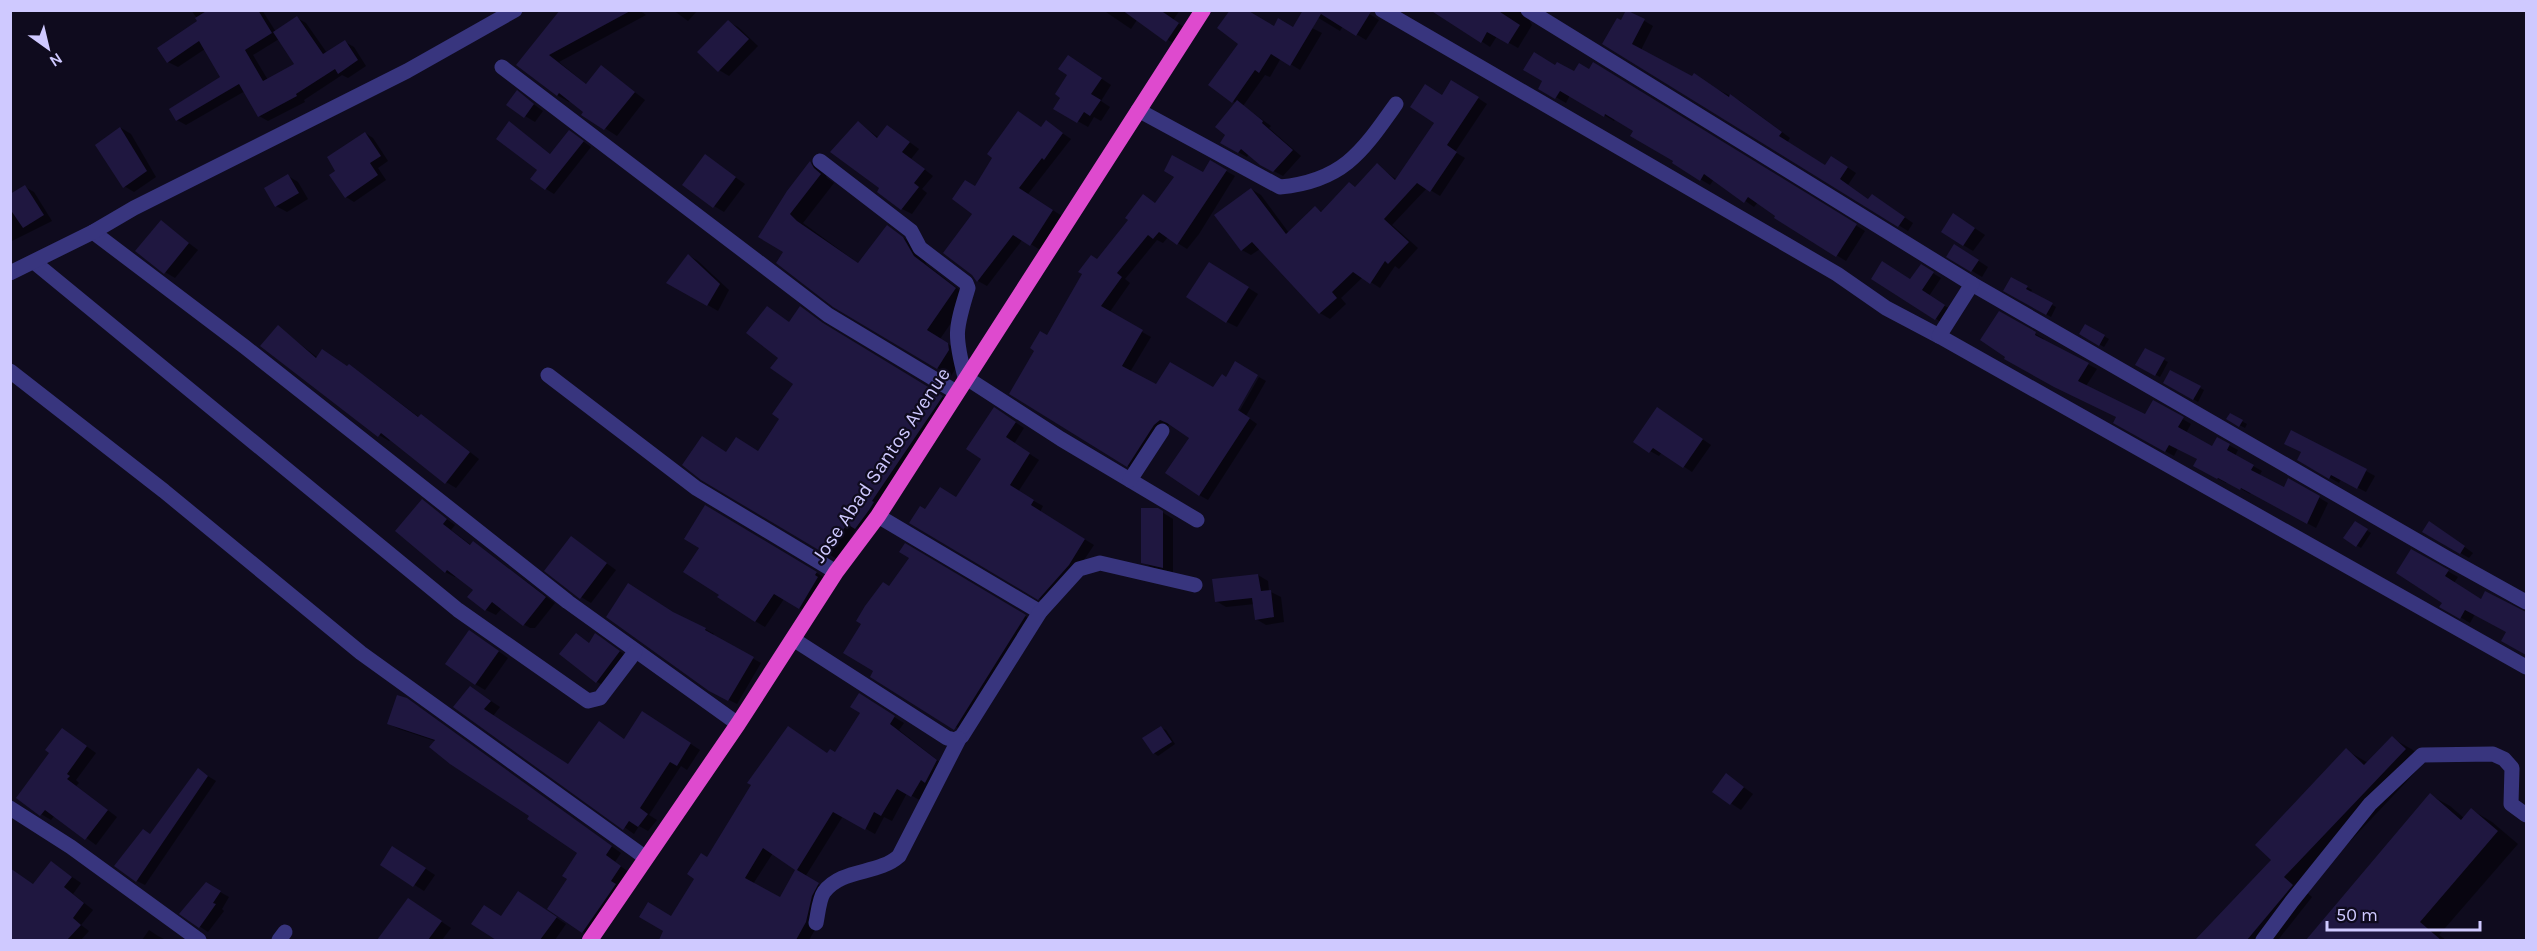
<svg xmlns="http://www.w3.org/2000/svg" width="2537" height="951" font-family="Karla,sans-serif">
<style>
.shadow{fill:#0007;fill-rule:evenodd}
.building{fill:#1f1740;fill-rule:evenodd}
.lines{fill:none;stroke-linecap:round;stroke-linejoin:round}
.minor{stroke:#38357e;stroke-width:15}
.trunk{stroke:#de4ace;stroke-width:16}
.labels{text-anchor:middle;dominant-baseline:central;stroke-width:4.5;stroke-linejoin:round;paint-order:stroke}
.street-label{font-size:20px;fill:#cfc9ff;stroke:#0f0b1e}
</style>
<rect width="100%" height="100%" fill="#0f0b1e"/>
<g class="shadow">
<path d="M191 10H262L276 32 297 18 306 23 327 53 345 42 354 47 366 66 348 78 342 75 304 100 305 102 268 121 259 116 245 91 186 125 177 120 222 77 205 49 178 67 168 62 159 48 199 21ZM279 39 296 65 268 80 253 55Z"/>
<polygon points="558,10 639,10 646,15 559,62 587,85 602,67 645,100 617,136 583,114 585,112 570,100 569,102 557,95 518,65 560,13"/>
<polygon points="673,10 698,10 688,21"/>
<polygon points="1103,10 1180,10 1173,20 1187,29 1176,45 1137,20 1131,29"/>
<polygon points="1363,10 1379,20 1366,40 1343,26 1340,31 1307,11"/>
<polygon points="1484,10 1530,10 1527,16 1532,25 1518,48 1497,36 1490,47 1481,41"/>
<polygon points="1628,11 1653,26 1641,50 1740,101 1790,138 1787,143 1825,167 1841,163 1856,173 1848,185 1869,200 1881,201 1913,223 1908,231 1604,44"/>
<polygon points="728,22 738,27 758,46 729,76 719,70"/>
<polygon points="1274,28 1312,28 1322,33 1300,70 1281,58 1270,77 1265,75 1243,106 1271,126 1269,128 1301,156 1283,176 1261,164 1249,154 1247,157 1222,143 1227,135 1236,103 1210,85"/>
<polygon points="1078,63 1111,85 1101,101 1110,107 1101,121 1094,117 1088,127 1055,108"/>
<polygon points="1556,66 1574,73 1603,69 1865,231 1846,261 1776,218 1777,216 1758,202 1754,207 1714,179 1710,185 1674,163 1675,161 1635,131 1615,119 1614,121 1570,95 1566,103 1540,88"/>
<polygon points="1461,87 1487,104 1455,152 1465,158 1440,196 1427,188 1392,225 1418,248 1399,269 1395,266 1380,288 1363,277 1341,298 1346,304 1330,319 1320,313 1260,249 1251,255 1242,250 1251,189 1261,195 1289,233 1315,208 1323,212 1356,188 1377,165 1397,180 1436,122 1442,97"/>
<polygon points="517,92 543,111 535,122 525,116"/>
<polygon points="1046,122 1071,139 1028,194 1062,216 1040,250 1023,239 987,286 978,281 973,274 975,187 1042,129"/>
<polygon points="859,123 879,138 897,133 919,149 911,159 933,176 922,189 927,193 912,214 902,209"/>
<polygon points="121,128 131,134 156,177 134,192 124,186"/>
<polygon points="517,128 551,155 577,137 591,147 554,194 546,189"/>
<polygon points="365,133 373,138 388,161 378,168 386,180 354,202 346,197 338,171"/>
<polygon points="705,156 745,184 724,212 714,206"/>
<polygon points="1210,162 1235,176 1199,234 1187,249 1168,237 1163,243 1157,240 1125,279 1130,283 1109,313 1151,337 1130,372 1156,386 1236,417 1259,377 1266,381 1246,416 1257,424 1208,500 1199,495 1191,438 1170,424 1163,430 1136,471 1011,393 1098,260 1156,204 1203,174"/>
<polygon points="811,163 824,171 827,178 834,183 803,223 859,264 888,227 917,247 927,265 969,297 940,339 961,352 962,358 951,376 834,306 786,252 760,236"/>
<polygon points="288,176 298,182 308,199 287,212 276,206 266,189"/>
<polygon points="25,187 34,192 52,221 10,242 10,196"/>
<polygon points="1964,221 1985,235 1973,251 1963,245"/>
<polygon points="161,222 198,250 175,278 165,272"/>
<polygon points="1965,252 1988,267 1982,277 1948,256"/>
<polygon points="688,255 698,261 729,290 718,311 668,282"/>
<polygon points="1921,266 1941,278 1929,296 1953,311 1944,324 1873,278 1911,281"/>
<polygon points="1220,270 1258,294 1237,327 1227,322"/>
<polygon points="2012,279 2032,290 2030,293 2056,307 2051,317 2005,290"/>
<polygon points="2000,313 2044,339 2043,341 2097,369 2086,386 2146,416 2154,402 2191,424 2186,433 2212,448 2217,439 2238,450 2235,456 2262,471 2259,476 2284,489 2289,480 2328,503 2316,528 2251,492 2250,494 2227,481 2226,483 2195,466 2199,459 2178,448 2174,456 2123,427 2117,417"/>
<polygon points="790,323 832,331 951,402 865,533 857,528 837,559 702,479 727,453 759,452 781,418 795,384 780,357"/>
<polygon points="2085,326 2109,339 2104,347 2081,334"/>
<polygon points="278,327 318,358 359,372 420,418 421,416 431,422 479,459 456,488 446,482 391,439 389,441 379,435 262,346"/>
<polygon points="2145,350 2168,362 2160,377 2137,365"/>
<polygon points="2170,372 2204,390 2198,402 2165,382"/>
<polygon points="1666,414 1711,445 1692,472 1662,452 1659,456 1650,451"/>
<polygon points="1004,415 1024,428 1014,444 1039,460 1018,492 1043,506 1040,512 1094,545 1078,569 1048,604 911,522 926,511 957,499 983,458"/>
<polygon points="2230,415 2247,424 2245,428 2228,419"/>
<polygon points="2299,460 2366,471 2375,476 2366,492 2341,479 2339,483"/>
<polygon points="422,501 455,525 451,530 471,545 474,543 483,549 555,603 535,628 530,628 520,622 502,608 496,615 486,610 469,597 475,590 456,576 455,577 445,572"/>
<polygon points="706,507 825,578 810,614 784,599 765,627 755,621 701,548"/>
<polygon points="1157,509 1173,519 1173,572 1153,568 1143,562"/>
<polygon points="2355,523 2371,533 2361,548 2345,538"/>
<polygon points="2438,528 2473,553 2469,558 2424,532"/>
<polygon points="571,538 616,570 591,603 581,597"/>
<polygon points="905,545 1035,622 966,733 872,676 875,671 863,624 911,558"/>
<polygon points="2412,551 2458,577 2454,583 2481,601 2526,613 2526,653 2503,641 2508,631 2475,614 2470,623 2442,606 2444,602"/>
<polygon points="1258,575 1268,581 1269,591 1281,597 1284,622 1266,625 1256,619 1255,604 1226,607 1216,601"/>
<polygon points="676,615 705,629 714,634 712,636 761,663 737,704 719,695"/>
<polygon points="576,635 590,644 606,641 629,658 607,687 597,682"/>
<polygon points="480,638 508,658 485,690 475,684"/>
<polygon points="470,687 500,707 493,716 569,765 625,740 653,719 700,750 687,770 681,766 649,815 657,820 648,831 639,826 634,834 456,707"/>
<path d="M868 701 904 723 899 730 946 767 921 801 907 793 892 821 884 817 875 834 843 816 805 877 828 890 816 928 809 940H660L708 858 828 754H836ZM773 853 797 869 781 899 753 884Z"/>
<polygon points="418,706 621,853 615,862 630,873 593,937 583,932 569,879 580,853 435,741 399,729 389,724"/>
<polygon points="1161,728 1166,730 1175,744 1158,756 1154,753"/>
<polygon points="72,736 96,753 76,780 79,783 76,786 117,817 96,845 55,815 51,820 41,814"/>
<polygon points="2392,738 2413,750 2426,761 2304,890 2312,897 2278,940 2197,940 2273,860 2346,750 2368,763"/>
<polygon points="198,770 216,781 145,885 137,881 151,835"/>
<polygon points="1727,775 1753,794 1741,810 1714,792"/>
<polygon points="2430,795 2450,806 2464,818 2472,810 2492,822 2518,844 2439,935 2446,940 2308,940"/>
<polygon points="403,854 435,875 424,891 382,864"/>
<polygon points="52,863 81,883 73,894 93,910 81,925 89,931 81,940 21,940 36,911 10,894 10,868 34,885"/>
<polygon points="206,884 229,897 222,909 224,911 208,932 199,926"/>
<polygon points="528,899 566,924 555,940 499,940 474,923 502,918"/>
<polygon points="409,900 451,928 442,940 379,940"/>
<polygon points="149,930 158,936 166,940 142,940"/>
</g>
<g class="building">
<polygon points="208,10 258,10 272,33 245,50 263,81 294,64 273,32 297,16 323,54 345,40 358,60 338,74 335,69 296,94 297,96 258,117 239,84 176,121 169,109 220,77 199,41 167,63 157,48 197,21 195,18"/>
<polygon points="560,10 632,10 549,55 586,84 601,65 635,92 604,130 581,115 583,112 559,93 557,96 516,65"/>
<polygon points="1122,10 1160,10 1179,23 1166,42"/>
<polygon points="1230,10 1247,10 1274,26 1278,18 1293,27 1303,10 1372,10 1356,36 1321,14 1290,66 1271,54 1259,73 1255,70 1232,103 1208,85 1238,44 1217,28"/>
<polygon points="1430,10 1497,10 1520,25 1508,44 1487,32 1481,43"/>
<polygon points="1626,10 1645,19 1632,44 1692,76 1694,73 1729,97 1730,94 1782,132 1779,136 1825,165 1831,156 1848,167 1840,179 1868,199 1872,194 1905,217 1898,227 1602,44 1617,18 1621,20"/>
<polygon points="728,20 749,39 718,72 697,52"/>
<polygon points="1534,52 1555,65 1557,62 1574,71 1579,63 1589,69 1593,62 1857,224 1836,257 1774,218 1775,216 1748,197 1744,203 1704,174 1700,181 1672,163 1673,161 1630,136 1633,131 1605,114 1604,117 1560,91 1555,99 1538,89 1542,81 1523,70"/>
<polygon points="1068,55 1102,78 1091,94 1101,100 1090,116 1084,112 1077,123 1053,109 1060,98 1055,94 1067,75 1058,69"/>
<polygon points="1451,80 1479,97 1447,145 1457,152 1430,192 1417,183 1384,219 1409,242 1388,264 1385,261 1370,284 1353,272 1332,292 1337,298 1319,314 1252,242 1241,251 1214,215 1251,188 1286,234 1315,206 1321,212 1349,182 1355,187 1377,163 1395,180 1434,123 1410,107 1425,84 1442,95"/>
<polygon points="517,90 534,104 524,118 506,105"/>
<polygon points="1237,100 1263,121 1262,123 1293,150 1273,172 1260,165 1241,149 1238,153 1220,143 1225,135 1215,127"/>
<polygon points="1018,111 1041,127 1046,120 1063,133 1044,160 1042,158 1019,188 1053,210 1030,246 1013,235 977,282 972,275 943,253 972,214 952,199 965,180 975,186 992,158 987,154"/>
<polygon points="509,121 550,154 569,130 584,141 545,190 530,179 537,170 496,139"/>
<polygon points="858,121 877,138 887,125 910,142 902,152 925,169 914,183 919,187 901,210 877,192 879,188 830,152"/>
<polygon points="120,127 147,171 123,188 95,145"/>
<polygon points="365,132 381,156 370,163 378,175 345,198 329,175 335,171 327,157"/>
<polygon points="705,154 736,177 713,208 682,185"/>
<polygon points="1172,155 1203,172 1210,160 1227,170 1177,245 1159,232 1153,239 1148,235 1117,273 1122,277 1101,306 1143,330 1122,366 1156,384 1170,362 1213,387 1222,374 1226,377 1235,361 1258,375 1238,410 1250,418 1199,496 1165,473 1189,438 1167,423 1160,420 1154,425 1127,467 1009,394 1034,351 1030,348 1040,331 1047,335 1082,274 1078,272 1091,255 1097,259 1128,220 1125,218 1143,194 1155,203 1174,177 1164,171"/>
<polygon points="810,161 814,168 821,174 790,214 797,221 858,263 887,225 903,237 914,256 956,288 927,330 948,343 949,350 937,369 833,307 776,263 783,252 758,237 787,191"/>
<polygon points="288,174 299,193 275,207 264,188"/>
<polygon points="25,185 44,215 23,228 10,209 10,194"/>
<polygon points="1953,213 1975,228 1963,246 1941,232"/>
<polygon points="161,220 189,243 164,274 135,251"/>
<polygon points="1954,244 1979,260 1971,272 1946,257"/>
<polygon points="688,254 720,284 707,306 666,283"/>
<polygon points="1882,261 1910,279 1921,264 1934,272 1922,290 1945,305 1935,320 1871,279"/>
<polygon points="1209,262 1249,287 1226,323 1186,297"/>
<polygon points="2011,277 2028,286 2026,289 2053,303 2046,315 2003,291"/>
<polygon points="767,306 789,322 800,306 823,323 943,396 872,501 874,502 869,510 855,529 847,524 827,555 701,480 682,465 702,436 726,452 736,437 758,451 779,419 772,414 793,384 770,368 778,358 746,333"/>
<polygon points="1999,311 2036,332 2035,335 2089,363 2078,381 2145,414 2153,400 2184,417 2178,427 2212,446 2217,437 2230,444 2227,450 2254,465 2251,470 2284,487 2288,478 2320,496 2307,524 2241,488 2240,490 2218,478 2217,479 2193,466 2197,459 2169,445 2165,452 2113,423 2116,417 2054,387 2004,359 2005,357 1980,340"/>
<polygon points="2085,324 2105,335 2099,346 2079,334"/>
<polygon points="278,325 316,358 322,349 347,366 349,364 418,417 421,414 470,452 445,484 381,433 378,437 260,346"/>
<polygon points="2145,348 2165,358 2155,376 2135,365"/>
<polygon points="2170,370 2201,386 2193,400 2163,383"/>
<polygon points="994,407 1016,422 1006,437 1030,453 1010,485 1034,500 1031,505 1085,539 1069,565 1038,600 909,523 920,506 925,509 940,487 956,497 981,459 966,449"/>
<polygon points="1657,407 1703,439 1683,468 1653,448 1649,453 1633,442"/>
<polygon points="2230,413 2243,420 2239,427 2226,419"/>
<polygon points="2291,430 2367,469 2357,489 2331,475 2329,479 2297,460 2301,452 2284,444"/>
<polygon points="422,499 447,519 443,524 470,545 473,541 546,597 523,626 492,602 485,611 467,597 473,590 447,570 445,573 395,531"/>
<polygon points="705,505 817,572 815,575 818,577 799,609 774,594 755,622 717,597 719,595 683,572 699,548 684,539"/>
<polygon points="1141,508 1158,508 1163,511 1163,568 1141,563"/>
<polygon points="2355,521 2368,529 2356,547 2343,538"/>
<polygon points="2429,521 2465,546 2460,554 2422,532"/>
<polygon points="571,536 607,563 580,599 544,571"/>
<polygon points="905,543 1026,615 954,730 870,677 873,671 843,653 861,624 856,621 865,606 883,582 889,586 909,558 899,552"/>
<polygon points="2411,549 2449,570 2445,576 2481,599 2485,591 2526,612 2526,655 2501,641 2506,632 2465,610 2460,619 2439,607 2442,603 2396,573"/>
<polygon points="1258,574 1261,591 1271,590 1274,617 1255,620 1252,598 1215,602 1212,579"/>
<polygon points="628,583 673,612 706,628 705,630 754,657 728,701 709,691 606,617"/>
<polygon points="469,630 499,651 475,685 445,664"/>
<polygon points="576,633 589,643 595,633 620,651 596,683 559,654"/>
<polygon points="470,686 491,701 484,709 568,764 599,721 624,739 642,711 691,743 677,766 670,762 640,808 648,814 638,827 629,821 623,830 453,707"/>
<path d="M859 693 895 716 890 724 937 760 925 783 921 780 911 797 897 789 881 816 874 812 865 830 833 812 797 870 819 883 812 896 806 922 796 940H659L663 931 639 917 648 902 671 916 694 879 687 874 701 853 707 857 751 785 747 783 788 726 827 753 830 749 835 752 860 713 850 707ZM763 848 795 870 780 897 745 878Z"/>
<polygon points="397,695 407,698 612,846 606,855 621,866 611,881 616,884 582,933 547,909 567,879 562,876 577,853 527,819 529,816 450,764 429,747 435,740 387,724"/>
<polygon points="1161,726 1172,742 1153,754 1142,738"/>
<polygon points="62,728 87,746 67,774 70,776 67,779 108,810 85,840 45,810 40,816 16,798 49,753 45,750"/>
<polygon points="2392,736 2406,749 2284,877 2293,885 2247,940 2195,940 2271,860 2255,845 2346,748 2364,765"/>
<polygon points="198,768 208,776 136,882 114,866 143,829 150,834"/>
<polygon points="1726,773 1744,787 1730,805 1712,792"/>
<polygon points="2430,793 2461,820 2471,808 2498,831 2420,922 2441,940 2306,940"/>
<polygon points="392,846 426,868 413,887 380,865"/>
<polygon points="51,861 72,877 64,887 84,903 73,918 81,925 67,940 10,940 10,868 33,884"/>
<polygon points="206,882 221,891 213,903 216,904 199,928 179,914"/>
<polygon points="518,891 557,917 540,940 496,940 471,924 484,905 501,916"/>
<polygon points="408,898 442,921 428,940 377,940"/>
</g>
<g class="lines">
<g class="minor">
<polyline points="1382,10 1837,274 1886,308 1939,336"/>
<polyline points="1528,10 1972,284 2445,557 2526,602"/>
<polyline points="502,67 828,315 956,392"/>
<path d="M1138 110 1280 187C1343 181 1362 152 1396 104"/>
<path d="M820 161 911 231 920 248 966 283 968 288C955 330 954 335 965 377L1061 439 1197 520"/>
<polyline points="93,232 245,347 568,602 738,724"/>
<polyline points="34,262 458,610 588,701 600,698 635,652"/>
<polyline points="10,273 93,232 134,208 407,71 515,10"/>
<polyline points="1972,284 1939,336 2526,667"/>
<polyline points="10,371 164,491 361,653 646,858"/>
<polyline points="548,375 696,488 836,572"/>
<polyline points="1130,480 1162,431"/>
<polyline points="878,516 1040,612"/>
<polyline points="793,639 947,738 955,740 962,736 1040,612 1079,569 1100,563 1195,585"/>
<polyline points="10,808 71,847 199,940"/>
<path d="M816 923C818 914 819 899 824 892 842 868 878 875 899 856L959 739"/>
<polyline points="279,940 285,932"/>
<polyline points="2263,940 2292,901 2370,804 2422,755 2493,754 2504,759 2512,768 2511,804 2526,815"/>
</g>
<polyline class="trunk" points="590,940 738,724 836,572 878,516 1203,10"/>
</g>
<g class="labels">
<g class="street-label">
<text transform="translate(881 465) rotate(-56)">Jose Abad Santos Avenue</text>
</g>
</g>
<rect width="2537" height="951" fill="none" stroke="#cfc9ff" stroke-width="24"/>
<g transform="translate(48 48) rotate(146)" stroke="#0f0b1e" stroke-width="4.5" paint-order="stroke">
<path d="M0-4.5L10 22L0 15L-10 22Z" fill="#cfc9ff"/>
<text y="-9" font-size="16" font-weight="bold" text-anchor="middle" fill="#cfc9ff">N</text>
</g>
<path d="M2327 921v9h153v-9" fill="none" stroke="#cfc9ff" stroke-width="3"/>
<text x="2336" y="921" font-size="18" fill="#cfc9ff" stroke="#0f0b1e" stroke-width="4.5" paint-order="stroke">50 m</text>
</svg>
